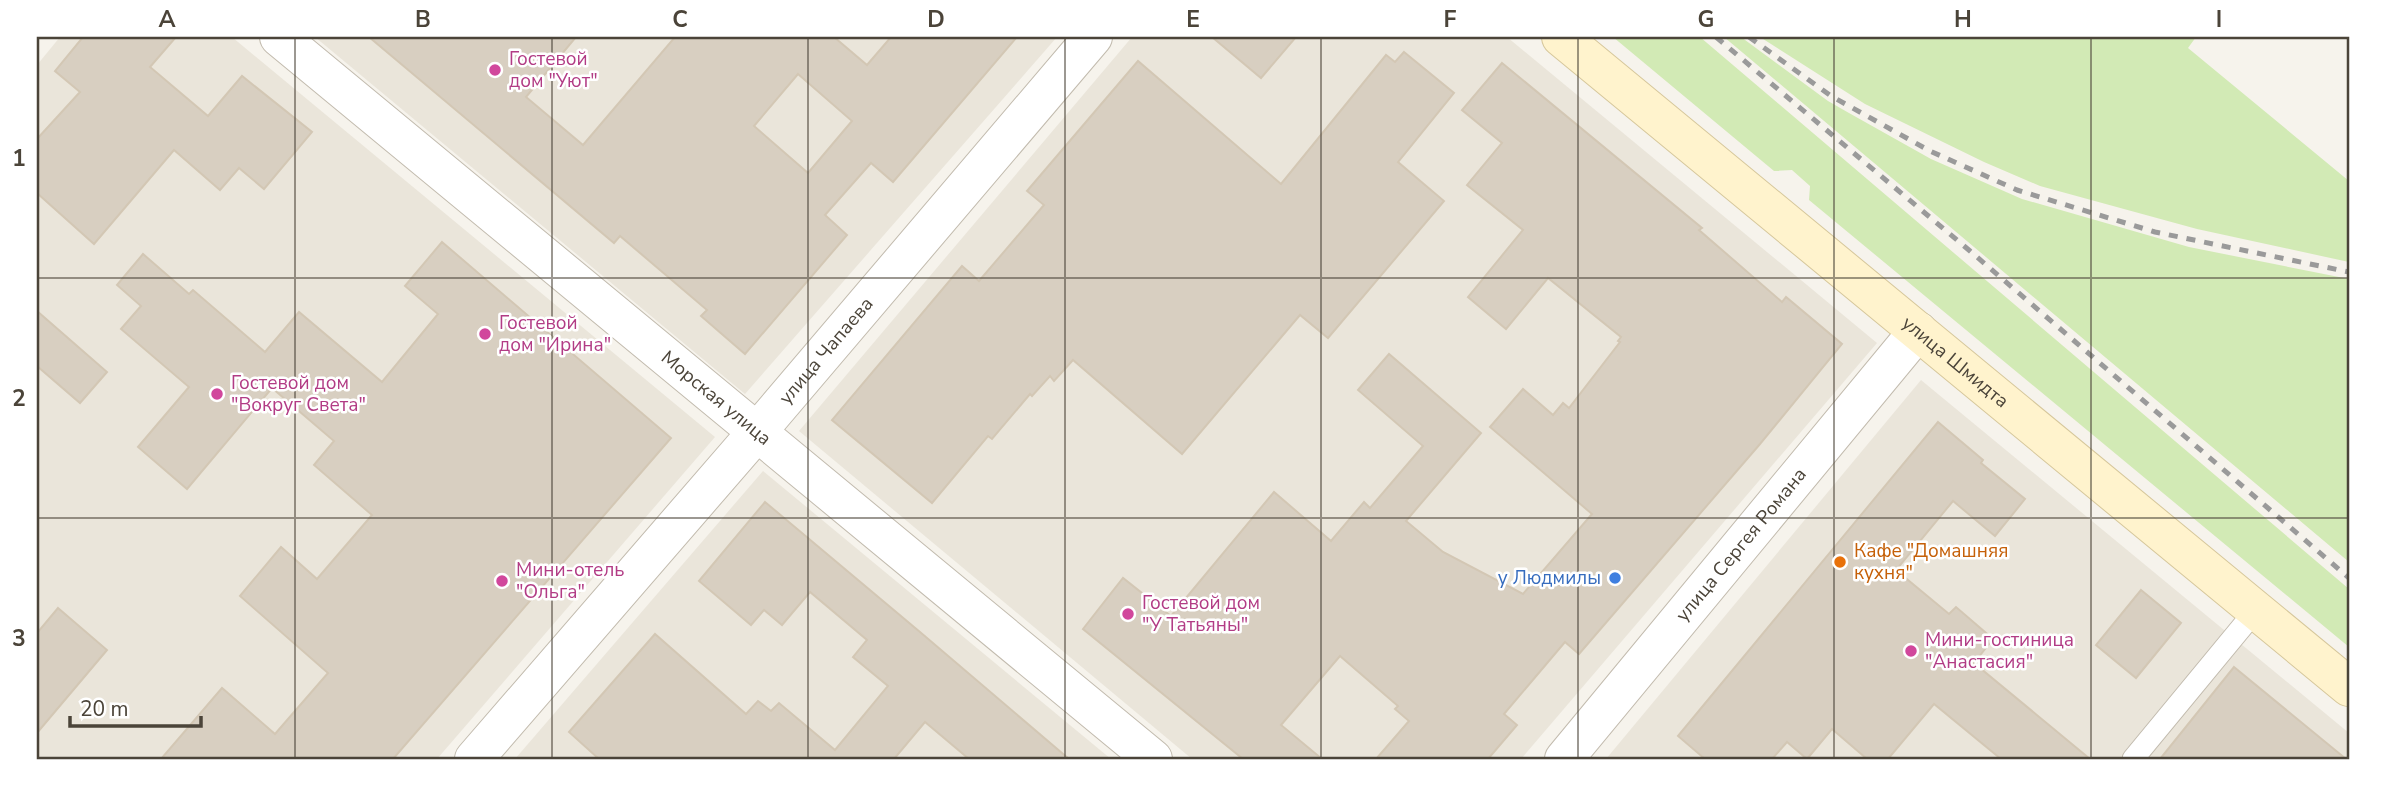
<svg xmlns="http://www.w3.org/2000/svg" width="2386" height="796" font-family="'Nunito Sans',sans-serif">
<style>
.residential{fill:#eae5da}
.green{fill:#d2eab5}
.building{fill:#d8cfc1;stroke:#d3c7b4;stroke-width:2;fill-rule:evenodd}
.lines{fill:none;stroke-linecap:round;stroke-linejoin:round}
.lane-casing{stroke:#c2bbae;stroke-width:23}
.street-casing{stroke:#c2bbae;stroke-width:40}
.secondary-casing{stroke:#d6c79b;stroke-width:40}
.lane{stroke:#fff;stroke-width:21}
.street{stroke:#fff;stroke-width:38}
.secondary{stroke:#fff3cd;stroke-width:38}
.rail{stroke:#9a9a9a;stroke-width:5;stroke-dasharray:9 9;stroke-linecap:butt}
.grid{fill:none;stroke:#4b4439;stroke-width:2;stroke-opacity:0.55}
.hotel-dot{fill:#d1479c;stroke:#fff;stroke-width:2.5}
.food-dot{fill:#e8710a;stroke:#fff;stroke-width:2.5}
.shop-dot{fill:#3f7fe0;stroke:#fff;stroke-width:2.5}
.labels{text-anchor:middle;dominant-baseline:central;stroke-width:5;stroke-linejoin:round;paint-order:stroke}
.hotel-label{font-size:19px;fill:#b23c85;stroke:#fff;text-anchor:start}
.street-label{font-size:19px;fill:#4b4439;stroke:#fff}
.food-label{font-size:19px;fill:#c56008;stroke:#fff;text-anchor:start}
.shop-label{font-size:19px;fill:#366cbe;stroke:#fff;text-anchor:end}
.neatline{fill:none;stroke:#4b4439;stroke-width:2.5}
.grid-label{font-size:23px;text-anchor:middle;font-weight:bold;fill:#4b4439}
</style>
<rect width="100%" height="100%" fill="#f6f3ec"/>
<g class="residential">
<polygon points="60,37 232,37 715,437 437,759 37,759 37,65"/>
<polygon points="315,37 1057,37 745,394"/>
<polygon points="1132,37 1507,37 1877,343 1521,759 1192,759 799,431"/>
<polygon points="1921,380 2349,733 2349,759 1606,759"/>
<polygon points="763,471 1111,759 515,759"/>
</g>
<g class="green">
<polygon points="1613,37 1700,37 2349,589 2349,647 1809,200 1810,186 1792,170 1774,171"/>
<polygon points="1724,37 1741,37 1828,101 1849,113 1931,159 2022,199 2189,247 2349,279 2349,562"/>
<polygon points="1760,37 2196,37 2188,48 2349,181 2349,262 2197,229 2040,186 1984,162 1865,104"/>
</g>
<g class="building">
<polygon points="83,37 176,37 150,67 208,116 242,76 312,132 264,189 239,168 220,190 174,150 94,244 37,193 37,139 80,92 55,71"/>
<path d="M369 37H576L526 97 583 145 675 37H834L867 65 891 37H1017L893 182 871 163 825 215 847 235 745 354 701 316 707 310 620 236 614 243ZM798 74 852 121 808 173 754 126Z"/>
<polygon points="1212,37 1296,37 1261,78"/>
<polygon points="1404,52 1454,93 1398,162 1444,201 1328,338 1300,315 1182,454 1073,360 1054,381 1050,376 1032,396 1030,394 992,439 988,436 932,503 832,420 962,266 979,281 1044,205 1027,191 1138,61 1281,184 1386,55 1395,62"/>
<polygon points="1502,63 1702,228 1699,230 1782,302 1786,297 1842,344 1760,444 1579,654 1565,642 1504,714 1517,725 1488,759 1376,759 1409,721 1395,709 1398,706 1340,656 1281,725 1322,759 1243,759 1083,629 1123,578 1171,616 1274,492 1331,541 1364,502 1370,508 1423,446 1358,390 1389,354 1481,433 1406,521 1443,552 1523,594 1592,514 1490,427 1523,389 1553,415 1563,403 1569,408 1620,342 1618,341 1621,337 1548,278 1506,329 1468,297 1523,230 1467,185 1502,143 1462,110"/>
<polygon points="442,242 671,438 393,759 161,759 222,688 275,734 328,673 240,596 281,547 317,579 372,515 314,465 334,441 272,388 187,489 138,447 189,387 121,329 141,306 117,285 143,254 189,294 193,290 265,352 299,312 382,382 438,314 405,286"/>
<polygon points="37,311 107,372 80,403 37,366"/>
<polygon points="1938,422 1983,460 1981,463 2025,499 1995,536 1953,501 1896,570 1949,614 1956,607 1993,639 1974,663 2090,759 2001,759 1934,704 1888,759 1867,759 1832,729 1807,759 1787,742 1772,759 1705,759 1678,736"/>
<polygon points="765,502 920,632 1069,759 969,759 925,722 894,759 599,759 569,732 655,634 746,714 758,701 771,711 779,703 835,750 888,686 853,657 867,640 810,592 782,625 764,610 751,625 699,581"/>
<polygon points="2141,590 2181,623 2136,678 2096,645"/>
<polygon points="58,608 107,650 37,733 37,633"/>
<polygon points="2234,667 2346,759 2160,759"/>
</g>
<g class="lines">
<defs>
<polyline id="lane" points="2133,759 2256,610"/>
<g id="street">
<path id="s1" d="M279 37 1153 759"/>
<path id="s2" d="M474 759 757 432 1093 37"/>
<path id="s3" d="M1564 759 1918 331"/>
</g>
<g id="secondary">
<path id="s4" d="M1561 37 2349 687"/>
</g>
</defs>
<use href="#lane" class="lane-casing"/>
<use href="#street" class="street-casing"/>
<use href="#secondary" class="secondary-casing"/>
<use href="#lane" class="lane"/>
<use href="#street" class="street"/>
<use href="#secondary" class="secondary"/>
<g class="rail">
<polyline points="1716,37 1970,251 2349,578"/>
<polyline points="1749,37 1831,96 1930,151 2017,190 2155,232 2349,272"/>
</g>
</g>
<path class="grid" d="M295 37V759M552 37V759M808 37V759M1065 37V759M1321 37V759M1578 37V759M1834 37V759M2091 37V759M37 278H2349M37 518H2349"/>
<g class="hotel-dot">
<circle cx="495" cy="70" r="7"/>
<circle cx="485" cy="334" r="7"/>
<circle cx="217" cy="394" r="7"/>
<circle cx="502" cy="581" r="7"/>
<circle cx="1128" cy="614" r="7"/>
<circle cx="1911" cy="651" r="7"/>
</g>
<circle class="food-dot" cx="1840" cy="562" r="7"/>
<circle class="shop-dot" cx="1615" cy="578" r="7"/>
<g class="labels">
<g class="hotel-label">
<text x="509" y="59">Гостевой<tspan x="509" dy="22">дом "Уют"</tspan></text>
<text x="499" y="323">Гостевой<tspan x="499" dy="22">дом "Ирина"</tspan></text>
<text x="231" y="383">Гостевой дом<tspan x="231" dy="22">"Вокруг Света"</tspan></text>
<text x="516" y="570">Мини-отель<tspan x="516" dy="22">"Ольга"</tspan></text>
<text x="1142" y="603">Гостевой дом<tspan x="1142" dy="22">"У Татьяны"</tspan></text>
<text x="1925" y="640">Мини-гостиница<tspan x="1925" dy="22">"Анастасия"</tspan></text>
</g>
<g class="street-label">
<text stroke="none"><textPath href="#s2" startOffset="539">улица Чапаева</textPath></text>
<text stroke="none"><textPath href="#s4" startOffset="511">улица Шмидта</textPath></text>
<text stroke="none"><textPath href="#s1" startOffset="567">Морская улица</textPath></text>
<text stroke="none"><textPath href="#s3" startOffset="278">улица Сергея Романа</textPath></text>
</g>
<g class="food-label">
<text x="1854" y="551">Кафе "Домашняя<tspan x="1854" dy="22">кухня"</tspan></text>
</g>
<g class="shop-label">
<text x="1601" y="578">у Людмилы</text>
</g>
</g>
<rect width="2386" height="796" fill="none" stroke="#ffffff" stroke-width="77"/>
<path d="M70 716v10h131v-10" fill="none" stroke="#4b4439" stroke-width="3.5"/>
<text x="80" y="716" font-size="21" fill="#4b4439" stroke="#ffffff" stroke-width="5" paint-order="stroke">20 m</text>
<rect x="38" y="38" width="2310" height="720" class="neatline"/>
<g class="grid-label">
<text x="167" y="27">A</text>
<text x="423" y="27">B</text>
<text x="680" y="27">C</text>
<text x="936" y="27">D</text>
<text x="1193" y="27">E</text>
<text x="1450" y="27">F</text>
<text x="1706" y="27">G</text>
<text x="1963" y="27">H</text>
<text x="2219" y="27">I</text>
<text x="19" y="166">1</text>
<text x="19" y="406">2</text>
<text x="19" y="646">3</text>
</g>
</svg>
